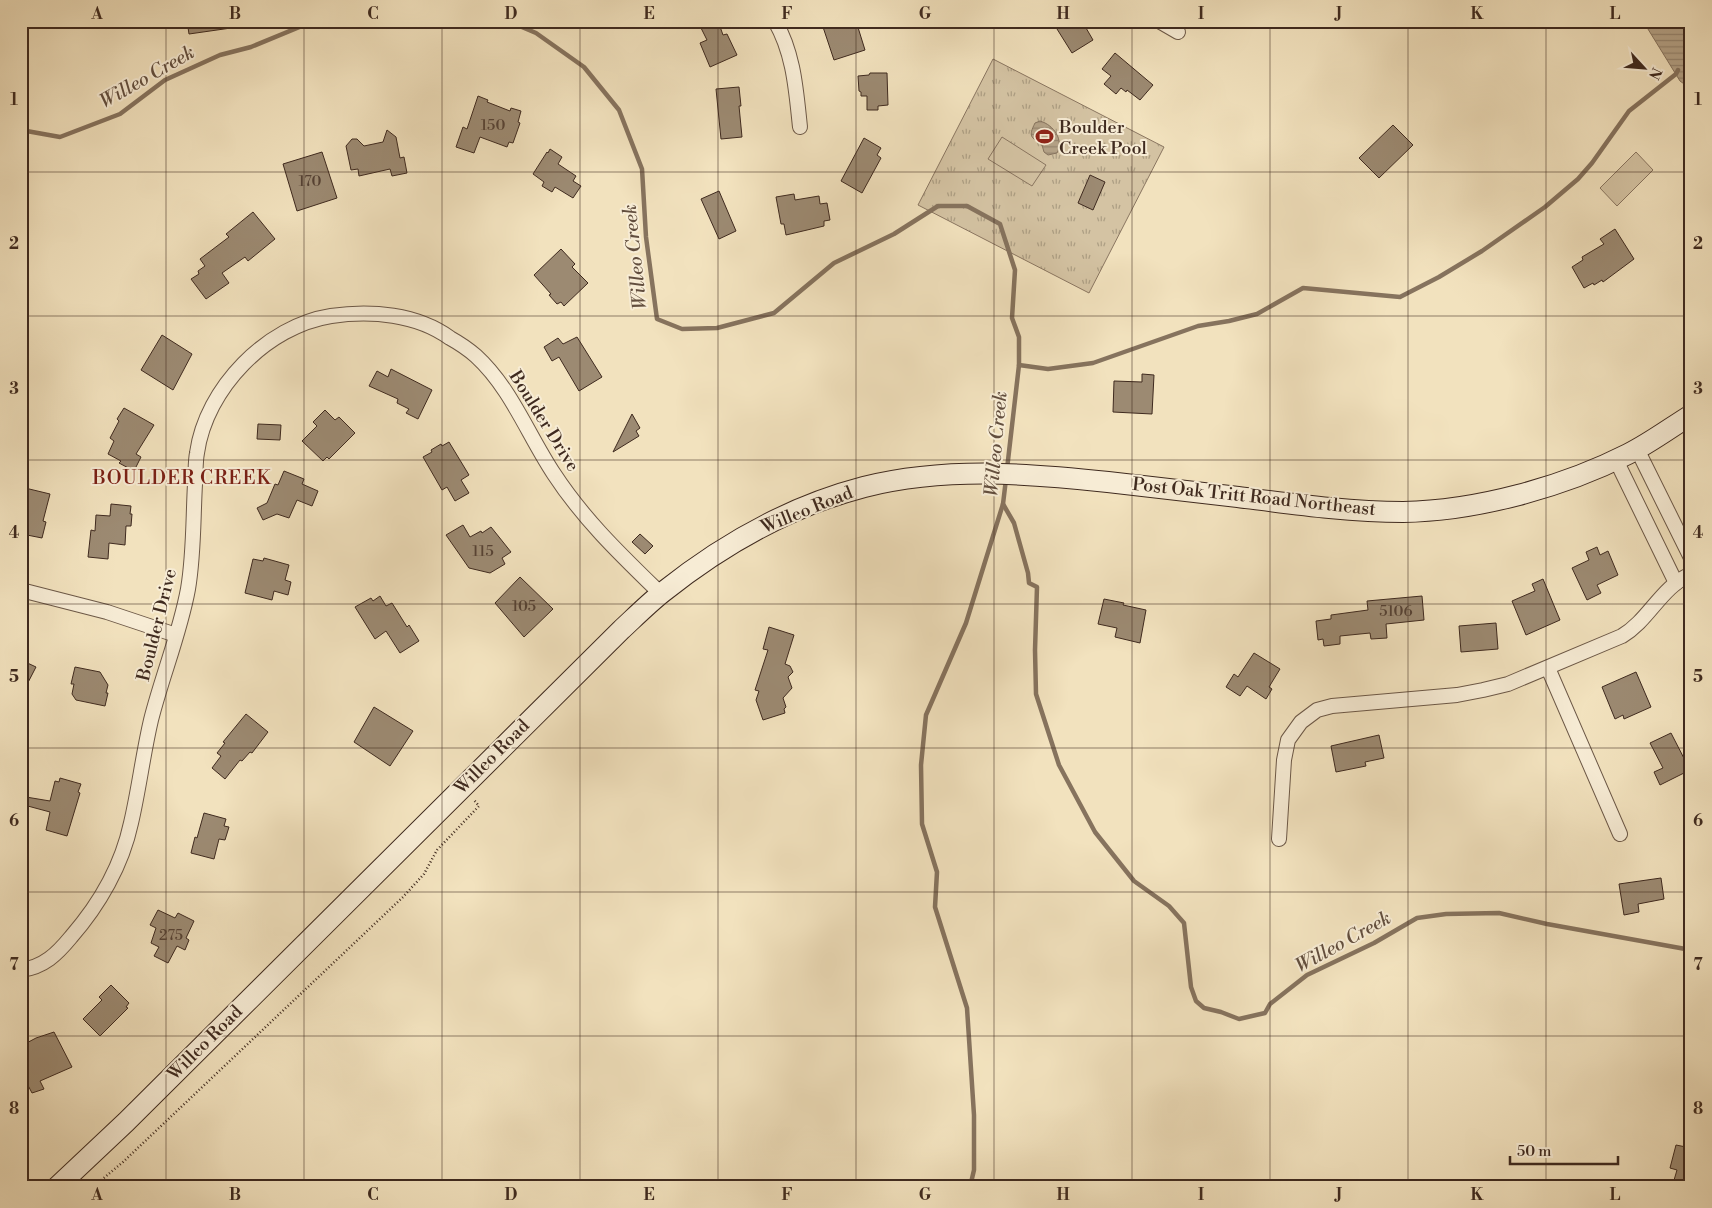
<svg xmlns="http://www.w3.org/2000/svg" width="1712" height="1208" font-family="'Libre Bodoni',serif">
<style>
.park{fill:url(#park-tufts);stroke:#8a7661}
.pitch{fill:#d4c3a3;stroke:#8a7661}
.water{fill:url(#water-rules);stroke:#86735e}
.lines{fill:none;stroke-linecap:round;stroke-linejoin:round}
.stream{stroke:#86735e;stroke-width:4.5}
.building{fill:#9c8a72;stroke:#3f2a1f}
.street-casing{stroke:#6c5847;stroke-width:16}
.secondary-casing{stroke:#3f2a1f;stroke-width:22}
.path{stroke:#3f2a1f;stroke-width:2.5;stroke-dasharray:1 2.5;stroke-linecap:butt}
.street{stroke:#f7ecd5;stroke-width:14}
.secondary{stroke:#f7ecd5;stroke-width:20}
.grid{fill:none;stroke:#3f2a1f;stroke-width:1;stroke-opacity:0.55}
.labels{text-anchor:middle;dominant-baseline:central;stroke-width:4;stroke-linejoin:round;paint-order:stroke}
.number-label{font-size:15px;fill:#564234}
.poi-label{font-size:18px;fill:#3f2a1f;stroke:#f7ecd5;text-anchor:start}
.street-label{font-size:18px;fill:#3f2a1f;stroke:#f7ecd5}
.water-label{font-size:19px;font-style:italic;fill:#624e3e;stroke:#f7ecd5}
.neighbourhood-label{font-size:19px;letter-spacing:1px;fill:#7a1f14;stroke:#f7ecd5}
.neatline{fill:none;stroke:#3f2a1f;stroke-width:2}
.grid-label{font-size:16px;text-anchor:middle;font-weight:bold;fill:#3f2a1f}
</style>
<defs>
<pattern id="park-tufts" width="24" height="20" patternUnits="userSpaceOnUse" patternTransform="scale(1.25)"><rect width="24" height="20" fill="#d4c3a3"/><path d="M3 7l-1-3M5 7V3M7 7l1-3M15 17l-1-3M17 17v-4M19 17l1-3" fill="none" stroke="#ad9f84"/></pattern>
<pattern id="water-rules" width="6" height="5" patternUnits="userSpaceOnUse" patternTransform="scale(1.25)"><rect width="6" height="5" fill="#b5a388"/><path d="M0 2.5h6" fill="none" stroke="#95856f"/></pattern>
</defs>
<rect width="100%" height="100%" fill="#f2e2be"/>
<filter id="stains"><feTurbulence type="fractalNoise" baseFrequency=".004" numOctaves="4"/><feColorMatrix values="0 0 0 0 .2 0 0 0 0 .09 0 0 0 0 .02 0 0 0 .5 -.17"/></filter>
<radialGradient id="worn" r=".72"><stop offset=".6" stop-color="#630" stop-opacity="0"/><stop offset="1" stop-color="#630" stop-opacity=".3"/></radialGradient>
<polygon class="park" points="993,59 1164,147 1089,293 918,205"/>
<g class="pitch">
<polygon points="1002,137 1046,165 1032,186 988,159"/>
<polygon points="1636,152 1653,170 1617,206 1600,188"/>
</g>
<g class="water">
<polygon points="1643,21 1691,21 1691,89 1680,81"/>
<path d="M1040 121C1054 125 1064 140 1057 153L1048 155 1044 152 1042 145C1031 137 1028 137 1035 123Z"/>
</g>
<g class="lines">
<g class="stream">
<polyline points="508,21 536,33 584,67 619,110 642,169 646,237 657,319 682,329 717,328 774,313 834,263 894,234 938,206 967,206 1000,224 1015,270 1012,318 1019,337 1019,365 1007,469"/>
<polyline points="21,130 60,137 120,114 165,80 220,55 251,47 314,21"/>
<polyline points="1019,365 1048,369 1093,363 1198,326 1229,321 1257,314 1303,288 1400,297 1439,277 1482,251 1545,207 1578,179 1592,163 1629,111 1676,74 1678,70"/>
<polyline points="1006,479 1003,504 1014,523 1028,573 1029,583 1037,587 1035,650 1036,694 1059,765 1095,832 1134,881 1169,906 1184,923 1191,987 1196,1001 1204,1008 1221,1012 1239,1019 1265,1013 1270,1004 1307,975 1374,943 1417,918 1446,914 1499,913 1547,924 1691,950"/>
<polyline points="970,1187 974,1170 974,1115 967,1008 935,907 937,872 922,824 921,765 926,715 966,623 1003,504"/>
</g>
</g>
<g class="building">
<polygon points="187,21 231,21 231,28 189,34"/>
<polygon points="716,21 718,21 723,35 727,34 737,55 710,67 700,43 707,40 701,28"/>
<polygon points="821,21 856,21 865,50 834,60"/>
<polygon points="1052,21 1082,21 1093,40 1072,53"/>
<polygon points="1115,53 1153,85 1140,100 1127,90 1126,92 1121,88 1116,94 1104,84 1111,76 1102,69"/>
<polygon points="870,73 887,73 888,105 878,106 878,110 867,110 867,96 861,96 861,92 859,91 858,76 869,75"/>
<polygon points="739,87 741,106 739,106 742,137 721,139 716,89"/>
<polygon points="478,96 488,100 487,102 510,111 511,108 521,111 518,122 520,123 513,143 509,142 507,147 480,137 474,153 456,147 463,127 467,129"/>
<polygon points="1393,125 1413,145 1379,178 1359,158"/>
<polygon points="387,130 396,137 400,158 404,157 407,173 392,176 390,169 359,176 358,169 351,170 346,146 352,139 357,139 364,146 383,142"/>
<polygon points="864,138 881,148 877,155 881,158 862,193 841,181"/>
<polygon points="550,149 562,157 558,164 576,176 573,181 581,186 573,198 555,187 552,192 542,186 544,182 533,174 547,152 548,153"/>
<polygon points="322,152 337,198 297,211 283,164"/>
<polygon points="1090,175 1105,182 1093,210 1078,203"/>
<polygon points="719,191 736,231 719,239 701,199"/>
<polygon points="794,194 795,200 819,196 820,204 827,203 830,220 824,221 824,226 786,235 784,224 781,224 776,197"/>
<polygon points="253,212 275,239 248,261 245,257 222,273 229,283 206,299 191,279 199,274 198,271 205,266 200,259 229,237 226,234"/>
<polygon points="1615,229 1634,259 1603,282 1602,280 1594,285 1593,283 1584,288 1572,267 1583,260 1582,257 1604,244 1600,239"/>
<polygon points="561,249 575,264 572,267 588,283 564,306 561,302 557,304 549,295 551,294 534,275"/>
<polygon points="162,335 192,354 173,390 141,370"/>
<polygon points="577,337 602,377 579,391 559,357 552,361 544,347 558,338 563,344"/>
<polygon points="391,369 432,390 418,419 406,413 409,409 397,403 398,399 369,386 377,371 388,377"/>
<polygon points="1142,374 1154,375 1152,414 1113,412 1114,381 1142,382"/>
<polygon points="124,408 154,425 136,454 141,457 134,471 119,463 121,461 108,454 114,441 110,438 119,421 117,419"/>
<polygon points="325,410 335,420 339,417 355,433 329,459 327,457 323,461 302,441 317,426 313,422"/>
<polygon points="632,414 640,428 636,431 639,436 613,452"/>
<polygon points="258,424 281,425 280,440 257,439"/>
<polygon points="449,442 469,475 461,480 469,493 455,501 447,487 442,490 423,457 432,452 431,450 441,444 442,446"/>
<polygon points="284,471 304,479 302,484 318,491 312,506 297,500 289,518 277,514 263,520 257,508 267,503 275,484 278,485"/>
<polygon points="21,487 50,494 43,521 46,522 42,538 22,534 27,515 21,514"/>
<polygon points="111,504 131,506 130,514 132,514 131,526 126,526 125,545 109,543 108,559 88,557 91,530 95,531 96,515 110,516"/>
<polygon points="463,525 470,537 481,531 482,533 491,527 511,552 502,558 505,564 490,573 469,568 446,535"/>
<polygon points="640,534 653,546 645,554 632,542"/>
<polygon points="1597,547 1600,555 1608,551 1618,575 1597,585 1601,593 1587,600 1572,568 1589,560 1586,552"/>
<polygon points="264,558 289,565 285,580 291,582 288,595 274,591 272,600 245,593 253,559 263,561"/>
<polygon points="520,577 553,609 524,637 495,603"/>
<polygon points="1543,579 1560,620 1526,635 1512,601 1535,591 1532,584"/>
<polygon points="380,596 386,606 392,603 407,627 409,625 419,641 400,653 386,631 375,639 355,607 371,598 373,601"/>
<polygon points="1422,596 1424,620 1386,624 1387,638 1371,639 1370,633 1340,636 1340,644 1324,646 1323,639 1318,640 1316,621 1331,619 1331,615 1368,610 1367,601"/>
<polygon points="1104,599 1124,603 1123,605 1146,610 1140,643 1115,637 1117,628 1098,624"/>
<polygon points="1496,623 1498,649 1461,652 1459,626"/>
<polygon points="769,627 794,635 785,664 790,666 793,672 788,677 792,688 783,698 786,707 784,709 785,713 763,720 756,700 759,691 755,690 768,650 763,649"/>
<polygon points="1254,653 1280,669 1269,687 1272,689 1266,699 1247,686 1240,696 1226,687 1234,674 1238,677"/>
<polygon points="21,660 36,667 21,696"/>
<polygon points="75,667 100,672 108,685 106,693 108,693 105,706 76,700 72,694 74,684 71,684"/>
<polygon points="1636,672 1651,707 1624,719 1623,715 1615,719 1602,687"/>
<polygon points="374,707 413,731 390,766 354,742"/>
<polygon points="246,714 268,732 252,753 250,752 242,761 240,760 225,779 212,768 221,756 217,753 225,743 223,742"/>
<polygon points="1671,733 1690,770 1660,785 1654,772 1663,768 1650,743"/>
<polygon points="1379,735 1384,758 1365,762 1366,766 1336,772 1331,746"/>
<polygon points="60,778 81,784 78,792 80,793 67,836 46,830 50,812 24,805 26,797 50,801 55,781 59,782"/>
<polygon points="204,813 226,819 224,826 229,827 225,840 219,839 214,859 191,853 195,837 197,838"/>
<polygon points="1661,878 1664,899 1638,904 1639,912 1624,915 1619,884"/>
<polygon points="158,910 175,918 178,913 194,921 186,938 189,940 185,950 177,946 168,963 154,956 159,947 151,943 156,928 150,925"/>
<polygon points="111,985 129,1003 126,1007 128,1008 100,1036 83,1019 102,1000 99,997"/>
<polygon points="54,1032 72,1067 40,1081 44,1089 32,1093 21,1072 21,1046 36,1038"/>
<polygon points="1676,1145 1691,1148 1691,1187 1672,1187 1677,1170 1670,1168"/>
</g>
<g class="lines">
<defs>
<g id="street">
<path d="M775 21C794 54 796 90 800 127"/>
<polyline points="1159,21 1178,32"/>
<polyline points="1637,449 1691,558"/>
<polyline points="1616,460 1676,583"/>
<polyline points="21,590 107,612 176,635"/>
<polyline points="1548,668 1620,834"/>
<path d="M1279 839 1284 760 1288 740 1301 722 1317 710 1332 706 1457 695 1483 690 1508 684 1622 636C1649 620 1661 587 1691 574"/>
<path d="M21 970C44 967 57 954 71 937 99 905 122 865 131 823 139 789 143 754 151 720 162 676 180 633 188 589 194 554 193 519 195 484 196 474 195 463 197 453 206 388 267 326 331 316 371 310 417 314 450 338 459 343 468 349 476 356 511 388 528 435 554 474 584 520 622 556 661 594"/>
</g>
<path id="secondary" d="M57 1187 126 1122 621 630C635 617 649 603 663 592 722 545 791 506 864 487 945 467 1026 473 1108 482 1152 487 1195 492 1238 497 1293 504 1348 512 1403 512 1476 511 1563 487 1628 454 1650 443 1670 428 1691 415"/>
</defs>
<use href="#street" class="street-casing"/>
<use href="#secondary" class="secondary-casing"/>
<polyline class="path" points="93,1187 123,1162 403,897 424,874 437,850 479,806 474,800"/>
<use href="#street" class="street"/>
<use href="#secondary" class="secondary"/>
</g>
<path class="grid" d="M166 21V1187M304 21V1187M442 21V1187M580 21V1187M718 21V1187M856 21V1187M994 21V1187M1132 21V1187M1270 21V1187M1408 21V1187M1546 21V1187M21 172H1691M21 316H1691M21 460H1691M21 604H1691M21 748H1691M21 892H1691M21 1036H1691"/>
<defs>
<symbol id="stadium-bare" viewBox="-9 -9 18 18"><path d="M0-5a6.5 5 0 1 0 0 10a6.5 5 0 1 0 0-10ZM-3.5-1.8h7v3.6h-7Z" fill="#8f2418" stroke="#f7ecd5" stroke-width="2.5" paint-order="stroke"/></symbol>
</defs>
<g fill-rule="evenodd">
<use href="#stadium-bare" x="1032" y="124" width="25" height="25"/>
</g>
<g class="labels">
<g class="number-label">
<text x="493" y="125">150</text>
<text x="310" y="181">170</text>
<text x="483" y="551">115</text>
<text x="524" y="606">105</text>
<text x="1396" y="611">5106</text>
<text x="171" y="935">275</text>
</g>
<g class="poi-label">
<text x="1059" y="127">Boulder<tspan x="1059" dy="21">Creek Pool</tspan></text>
</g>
<g class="street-label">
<text transform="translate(544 421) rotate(58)">Boulder Drive</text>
<text transform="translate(1254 497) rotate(6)">Post Oak Tritt Road Northeast</text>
<text transform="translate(807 510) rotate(-22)">Willeo Road</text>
<text transform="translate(157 625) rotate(-76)">Boulder Drive</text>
<text transform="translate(492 757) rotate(-45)">Willeo Road</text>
<text transform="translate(205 1043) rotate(-45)">Willeo Road</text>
</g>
<g class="water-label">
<text transform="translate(147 77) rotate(-30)">Willeo Creek</text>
<text transform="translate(635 257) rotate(-96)">Willeo Creek</text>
<text transform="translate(996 444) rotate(-85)">Willeo Creek</text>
<text transform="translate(1343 942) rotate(-29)">Willeo Creek</text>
</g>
<g class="neighbourhood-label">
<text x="182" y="478">BOULDER CREEK</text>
</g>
</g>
<rect width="1712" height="1208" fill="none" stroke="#f2e2be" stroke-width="55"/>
<g transform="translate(1644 68) rotate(116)" stroke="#f7ecd5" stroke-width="4" paint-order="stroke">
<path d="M0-4L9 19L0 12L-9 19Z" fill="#3f2a1f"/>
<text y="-8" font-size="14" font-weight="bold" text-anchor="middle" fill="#3f2a1f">N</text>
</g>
<path d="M1510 1156v8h108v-8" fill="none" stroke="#3f2a1f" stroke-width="2.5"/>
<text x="1517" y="1156" font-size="15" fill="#3f2a1f" stroke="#f7ecd5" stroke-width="4" paint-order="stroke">50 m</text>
<rect x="28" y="28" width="1656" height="1152" class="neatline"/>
<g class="grid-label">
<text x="97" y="19">A</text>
<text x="235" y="19">B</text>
<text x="373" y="19">C</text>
<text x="511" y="19">D</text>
<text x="649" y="19">E</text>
<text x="787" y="19">F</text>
<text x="925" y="19">G</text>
<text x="1063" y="19">H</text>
<text x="1201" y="19">I</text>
<text x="1339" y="19">J</text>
<text x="1477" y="19">K</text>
<text x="1615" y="19">L</text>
<text x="14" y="105">1</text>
<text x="1698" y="105">1</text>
<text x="14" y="249">2</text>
<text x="1698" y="249">2</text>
<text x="14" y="394">3</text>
<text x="1698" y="394">3</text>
<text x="14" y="538">4</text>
<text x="1698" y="538">4</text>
<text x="14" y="682">5</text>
<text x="1698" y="682">5</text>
<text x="14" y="826">6</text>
<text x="1698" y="826">6</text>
<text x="14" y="970">7</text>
<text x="1698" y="970">7</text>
<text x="14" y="1114">8</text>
<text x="1698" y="1114">8</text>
<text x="97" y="1200">A</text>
<text x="235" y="1200">B</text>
<text x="373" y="1200">C</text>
<text x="511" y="1200">D</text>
<text x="649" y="1200">E</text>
<text x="787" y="1200">F</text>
<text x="925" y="1200">G</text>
<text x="1063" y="1200">H</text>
<text x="1201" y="1200">I</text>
<text x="1339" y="1200">J</text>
<text x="1477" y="1200">K</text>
<text x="1615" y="1200">L</text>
</g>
<rect width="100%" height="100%" filter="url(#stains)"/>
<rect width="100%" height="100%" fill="url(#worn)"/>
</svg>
